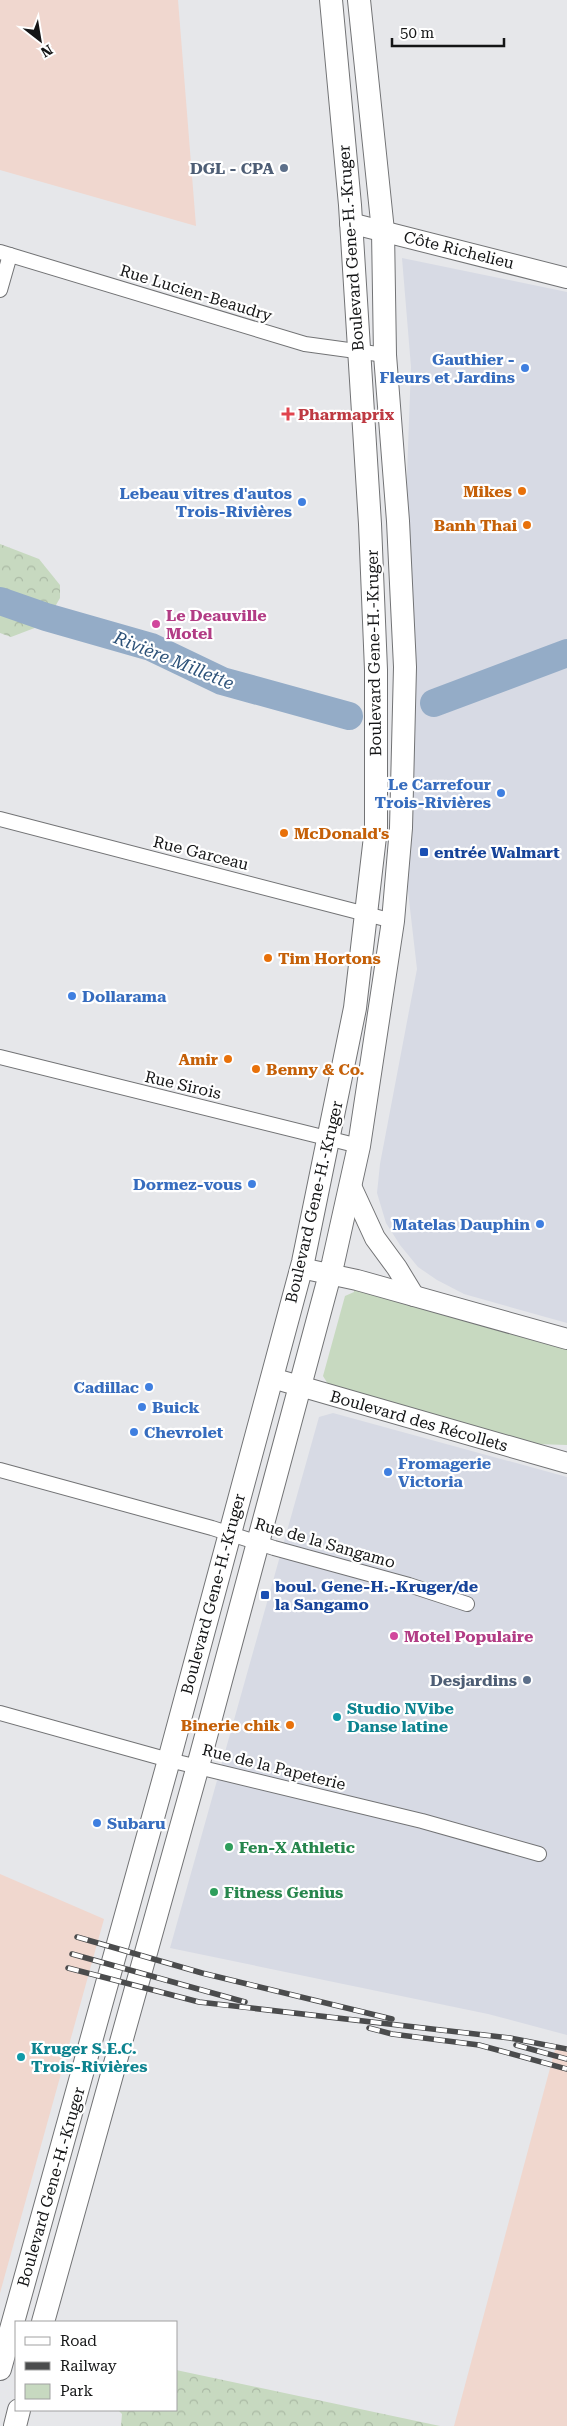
<svg xmlns="http://www.w3.org/2000/svg" width="567" height="2426" font-family="'Roboto Serif',serif">
<style>
.built{fill:#d7dae4}
.industrial{fill:#f0d7ce}
.education{fill:#f0d7cf}
.green{fill:#c7d9c0}
.forest{fill:url(#forest-crowns)}
.lines{fill:none;stroke-linecap:round;stroke-linejoin:round}
.river{stroke:#94acc7;stroke-width:28}
.street-casing{stroke:#727375;stroke-width:16}
.secondary-casing{stroke:#727375;stroke-width:22}
.primary-casing{stroke:#727375;stroke-width:24}
.street{stroke:#fff;stroke-width:14}
.secondary{stroke:#fff;stroke-width:20}
.primary{stroke:#fff;stroke-width:22}
.rail-casing{stroke:#4b4c4d;stroke-width:5.5}
.rail{stroke:#fff;stroke-width:4;stroke-dasharray:11;stroke-linecap:butt}
.service-dot{fill:#5c6f8a;stroke:#fff;stroke-width:2}
.shop-dot{fill:#3f7fe0;stroke:#fff;stroke-width:2}
.health-dot{fill:#e0444e;stroke:#fff;stroke-width:2}
.food-dot{fill:#e8710a;stroke:#fff;stroke-width:2}
.hotel-dot{fill:#d1479c;stroke:#fff;stroke-width:2}
.transit-dot{fill:#1a4fb4;stroke:#fff;stroke-width:2}
.culture-dot{fill:#0f9aa8;stroke:#fff;stroke-width:2}
.leisure-dot{fill:#2e9e5b;stroke:#fff;stroke-width:2}
.labels{text-anchor:middle;dominant-baseline:central;stroke-width:4.5;stroke-linejoin:round;paint-order:stroke}
.service-label{font-size:16px;font-weight:bold;fill:#4e5e75;stroke:#fff;text-anchor:end}
.street-label{font-size:16px;fill:#141516;stroke:#fff}
.shop-label{font-size:16px;font-weight:bold;fill:#366cbe;stroke:#fff;text-anchor:end}
.health-label{font-size:16px;font-weight:bold;fill:#be3a42;stroke:#fff;text-anchor:start}
.food-label{font-size:16px;font-weight:bold;fill:#c56008;stroke:#fff;text-anchor:end}
.hotel-label{font-size:16px;font-weight:bold;fill:#b23c85;stroke:#fff;text-anchor:start}
.transit-label{font-size:16px;font-weight:bold;fill:#164399;stroke:#fff;text-anchor:start}
.culture-label{font-size:16px;font-weight:bold;fill:#0d838f;stroke:#fff;text-anchor:start}
.leisure-label{font-size:16px;font-weight:bold;fill:#27864d;stroke:#fff;text-anchor:start}
.water-label{font-size:18px;font-style:italic;fill:#2d5279;stroke:#fff}
</style>
<defs>
<pattern id="forest-crowns" width="20" height="18" patternUnits="userSpaceOnUse" patternTransform="scale(1.25)"><rect width="20" height="18" fill="#c7d9c0"/><path d="M2 6a3 3 0 1 1 6 0M12 15a3 3 0 1 1 6 0" fill="none" stroke="#aab9a4"/></pattern>
</defs>
<rect width="100%" height="100%" fill="#e6e7ea"/>
<g class="built">
<polygon points="402,258 567,292 567,1323 464,1294 437,1280 418,1267 400,1245 386,1223 377,1193 380,1164 417,969 401,831 405,529 411,367"/>
<polygon points="333,1413 567,1477 567,2035 488,2014 170,1948 319,1417"/>
</g>
<g class="industrial">
<polygon points="0,1874 104,1919 0,2293"/>
<polygon points="556,2046 567,2049 567,2426 454,2426"/>
</g>
<polygon class="education" points="0,0 178,0 196,226 0,170"/>
<polygon class="green" points="354,1289 567,1349 567,1445 535,1444 327,1386 328,1384 323,1376 345,1296 354,1292"/>
<g class="forest">
<polygon points="0,544 39,559 60,585 60,598 45,624 11,637 0,633"/>
<polygon points="176,2370 440,2426 121,2426 122,2414 118,2410 176,2410"/>
</g>
<g class="lines">
<g class="river">
<polyline points="0,601 46,617 151,647 222,681 349,716"/>
<polyline points="434,703 567,653"/>
</g>
<defs>
<g id="street">
<polyline points="0,252 305,344 385,355"/>
<polyline points="0,290 10,255"/>
<polyline points="0,819 393,921"/>
<polyline points="0,1057 359,1146"/>
<polyline points="0,1470 212,1528 274,1548 409,1585 467,1604"/>
<polyline points="0,1713 169,1760 422,1821 539,1854"/>
</g>
<g id="secondary">
<polyline points="350,223 567,278"/>
<polyline points="351,1186 375,1238 397,1268 414,1296"/>
<polyline points="301,1268 357,1280 567,1339"/>
<polyline points="272,1378 567,1463"/>
</g>
<g id="primary">
<polyline points="43,2322 198,1766 333,1263 359,1146 393,921 401,828 405,667 398,521 385,355 383,231 359,0"/>
<polyline points="0,2369 169,1760 303,1262 355,1008 376,828 376,670 370,524 350,205 331,0"/>
<polyline points="15,2426 19,2410"/>
</g>
</defs>
<use href="#street" class="street-casing"/>
<use href="#secondary" class="secondary-casing"/>
<use href="#primary" class="primary-casing"/>
<use href="#street" class="street"/>
<use href="#secondary" class="secondary"/>
<use href="#primary" class="primary"/>
<defs>
<g id="rail">
<polyline points="77,1937 202,1973 392,2019"/>
<polyline points="72,1954 245,2002"/>
<polyline points="68,1968 199,2002 510,2038 567,2049"/>
<polyline points="369,2028 392,2034 479,2045 567,2069"/>
<polyline points="516,2045 567,2059"/>
</g>
</defs>
<use href="#rail" class="rail-casing"/>
<use href="#rail" class="rail"/>
</g>
<g class="service-dot">
<circle cx="284" cy="168" r="5"/>
<circle cx="527" cy="1680" r="5"/>
</g>
<g class="shop-dot">
<circle cx="525" cy="368" r="5"/>
<circle cx="302" cy="502" r="5"/>
<circle cx="501" cy="793" r="5"/>
<circle cx="72" cy="996" r="5"/>
<circle cx="252" cy="1184" r="5"/>
<circle cx="540" cy="1224" r="5"/>
<circle cx="149" cy="1387" r="5"/>
<circle cx="142" cy="1407" r="5"/>
<circle cx="134" cy="1432" r="5"/>
<circle cx="388" cy="1472" r="5"/>
<circle cx="97" cy="1823" r="5"/>
</g>
<path class="health-dot" d="M285.5 406.5h5v5h5v5h-5v5h-5v-5h-5v-5h5z"/>
<g class="food-dot">
<circle cx="522" cy="491" r="5"/>
<circle cx="527" cy="525" r="5"/>
<circle cx="284" cy="833" r="5"/>
<circle cx="268" cy="958" r="5"/>
<circle cx="228" cy="1059" r="5"/>
<circle cx="256" cy="1069" r="5"/>
<circle cx="290" cy="1725" r="5"/>
</g>
<g class="hotel-dot">
<circle cx="156" cy="624" r="5"/>
<circle cx="394" cy="1636" r="5"/>
</g>
<g class="transit-dot">
<rect x="419" y="847" width="10" height="10" rx="2.5"/>
<rect x="260" y="1590" width="10" height="10" rx="2.5"/>
</g>
<g class="culture-dot">
<circle cx="337" cy="1717" r="5"/>
<circle cx="21" cy="2057" r="5"/>
</g>
<g class="leisure-dot">
<circle cx="229" cy="1847" r="5"/>
<circle cx="214" cy="1892" r="5"/>
</g>
<g class="labels">
<g class="service-label">
<text x="274" y="168">DGL - CPA</text>
<text x="517" y="1680">Desjardins</text>
</g>
<g class="street-label">
<text transform="translate(351 248) rotate(-94)">Boulevard Gene-H.-Kruger</text>
<text transform="translate(459 250) rotate(14)">Côte Richelieu</text>
<text transform="translate(196 293) rotate(17)">Rue Lucien-Beaudry</text>
<text transform="translate(374 653) rotate(-91)">Boulevard Gene-H.-Kruger</text>
<text transform="translate(201 853) rotate(14)">Rue Garceau</text>
<text transform="translate(183 1085) rotate(13)">Rue Sirois</text>
<text transform="translate(314 1202) rotate(-77)">Boulevard Gene-H.-Kruger</text>
<text transform="translate(419 1421) rotate(16)">Boulevard des Récollets</text>
<text transform="translate(325 1543) rotate(16)">Rue de la Sangamo</text>
<text transform="translate(213 1594) rotate(-75)">Boulevard Gene-H.-Kruger</text>
<text transform="translate(274 1767) rotate(14)">Rue de la Papeterie</text>
<text transform="translate(51 2187) rotate(-74)">Boulevard Gene-H.-Kruger</text>
</g>
<g class="shop-label">
<text x="515" y="359">Gauthier -<tspan x="515" dy="18">Fleurs et Jardins</tspan></text>
<text x="292" y="493">Lebeau vitres d'autos<tspan x="292" dy="18">Trois-Rivières</tspan></text>
<text x="491" y="784">Le Carrefour<tspan x="491" dy="18">Trois-Rivières</tspan></text>
<text x="82" y="996" text-anchor="start">Dollarama</text>
<text x="242" y="1184">Dormez-vous</text>
<text x="530" y="1224">Matelas Dauphin</text>
<text x="139" y="1387">Cadillac</text>
<text x="152" y="1407" text-anchor="start">Buick</text>
<text x="144" y="1432" text-anchor="start">Chevrolet</text>
<text x="398" y="1463" text-anchor="start">Fromagerie<tspan x="398" dy="18">Victoria</tspan></text>
<text x="107" y="1823" text-anchor="start">Subaru</text>
</g>
<g class="health-label">
<text x="298" y="414">Pharmaprix</text>
</g>
<g class="food-label">
<text x="512" y="491">Mikes</text>
<text x="517" y="525">Banh Thai</text>
<text x="294" y="833" text-anchor="start">McDonald's</text>
<text x="278" y="958" text-anchor="start">Tim Hortons</text>
<text x="218" y="1059">Amir</text>
<text x="266" y="1069" text-anchor="start">Benny &amp; Co.</text>
<text x="280" y="1725">Binerie chik</text>
</g>
<g class="hotel-label">
<text x="166" y="615">Le Deauville<tspan x="166" dy="18">Motel</tspan></text>
<text x="404" y="1636">Motel Populaire</text>
</g>
<g class="transit-label">
<text x="434" y="852">entrée Walmart</text>
<text x="275" y="1586">boul. Gene-H.-Kruger/de<tspan x="275" dy="18">la Sangamo</tspan></text>
</g>
<g class="culture-label">
<text x="347" y="1708">Studio NVibe<tspan x="347" dy="18">Danse latine</tspan></text>
<text x="31" y="2048">Kruger S.E.C.<tspan x="31" dy="18">Trois-Rivières</tspan></text>
</g>
<g class="leisure-label">
<text x="239" y="1847">Fen-X Athletic</text>
<text x="224" y="1892">Fitness Genius</text>
</g>
<g class="water-label">
<text transform="translate(174 660) rotate(22)">Rivière Millette</text>
</g>
</g>
<rect x="15" y="2321" width="162" height="90" fill="#ffffff" stroke="#a1a1a2"/>
<rect x="25" y="2337" width="25" height="8" fill="#ffffff" stroke="#a1a1a2"/>
<text x="60" y="2346" font-size="15" fill="#141516">Road</text>
<rect x="25" y="2362" width="25" height="8" fill="#4b4c4d" stroke="#a1a1a2"/>
<text x="60" y="2371" font-size="15" fill="#141516">Railway</text>
<rect x="25" y="2384" width="25" height="15" fill="#c7d9c0" stroke="#a1a1a2"/>
<text x="60" y="2396" font-size="15" fill="#141516">Park</text>
<g transform="translate(40 40) rotate(149)" stroke="#ffffff" stroke-width="4" paint-order="stroke">
<path d="M0-4L9 19L0 12L-9 19Z" fill="#141516"/>
<text y="-8" font-size="14" font-weight="bold" text-anchor="middle" fill="#141516">N</text>
</g>
<path d="M392 38v8h112v-8" fill="none" stroke="#141516" stroke-width="2.5"/>
<text x="400" y="38" font-size="15" fill="#141516" stroke="#ffffff" stroke-width="4" paint-order="stroke">50 m</text>
</svg>
